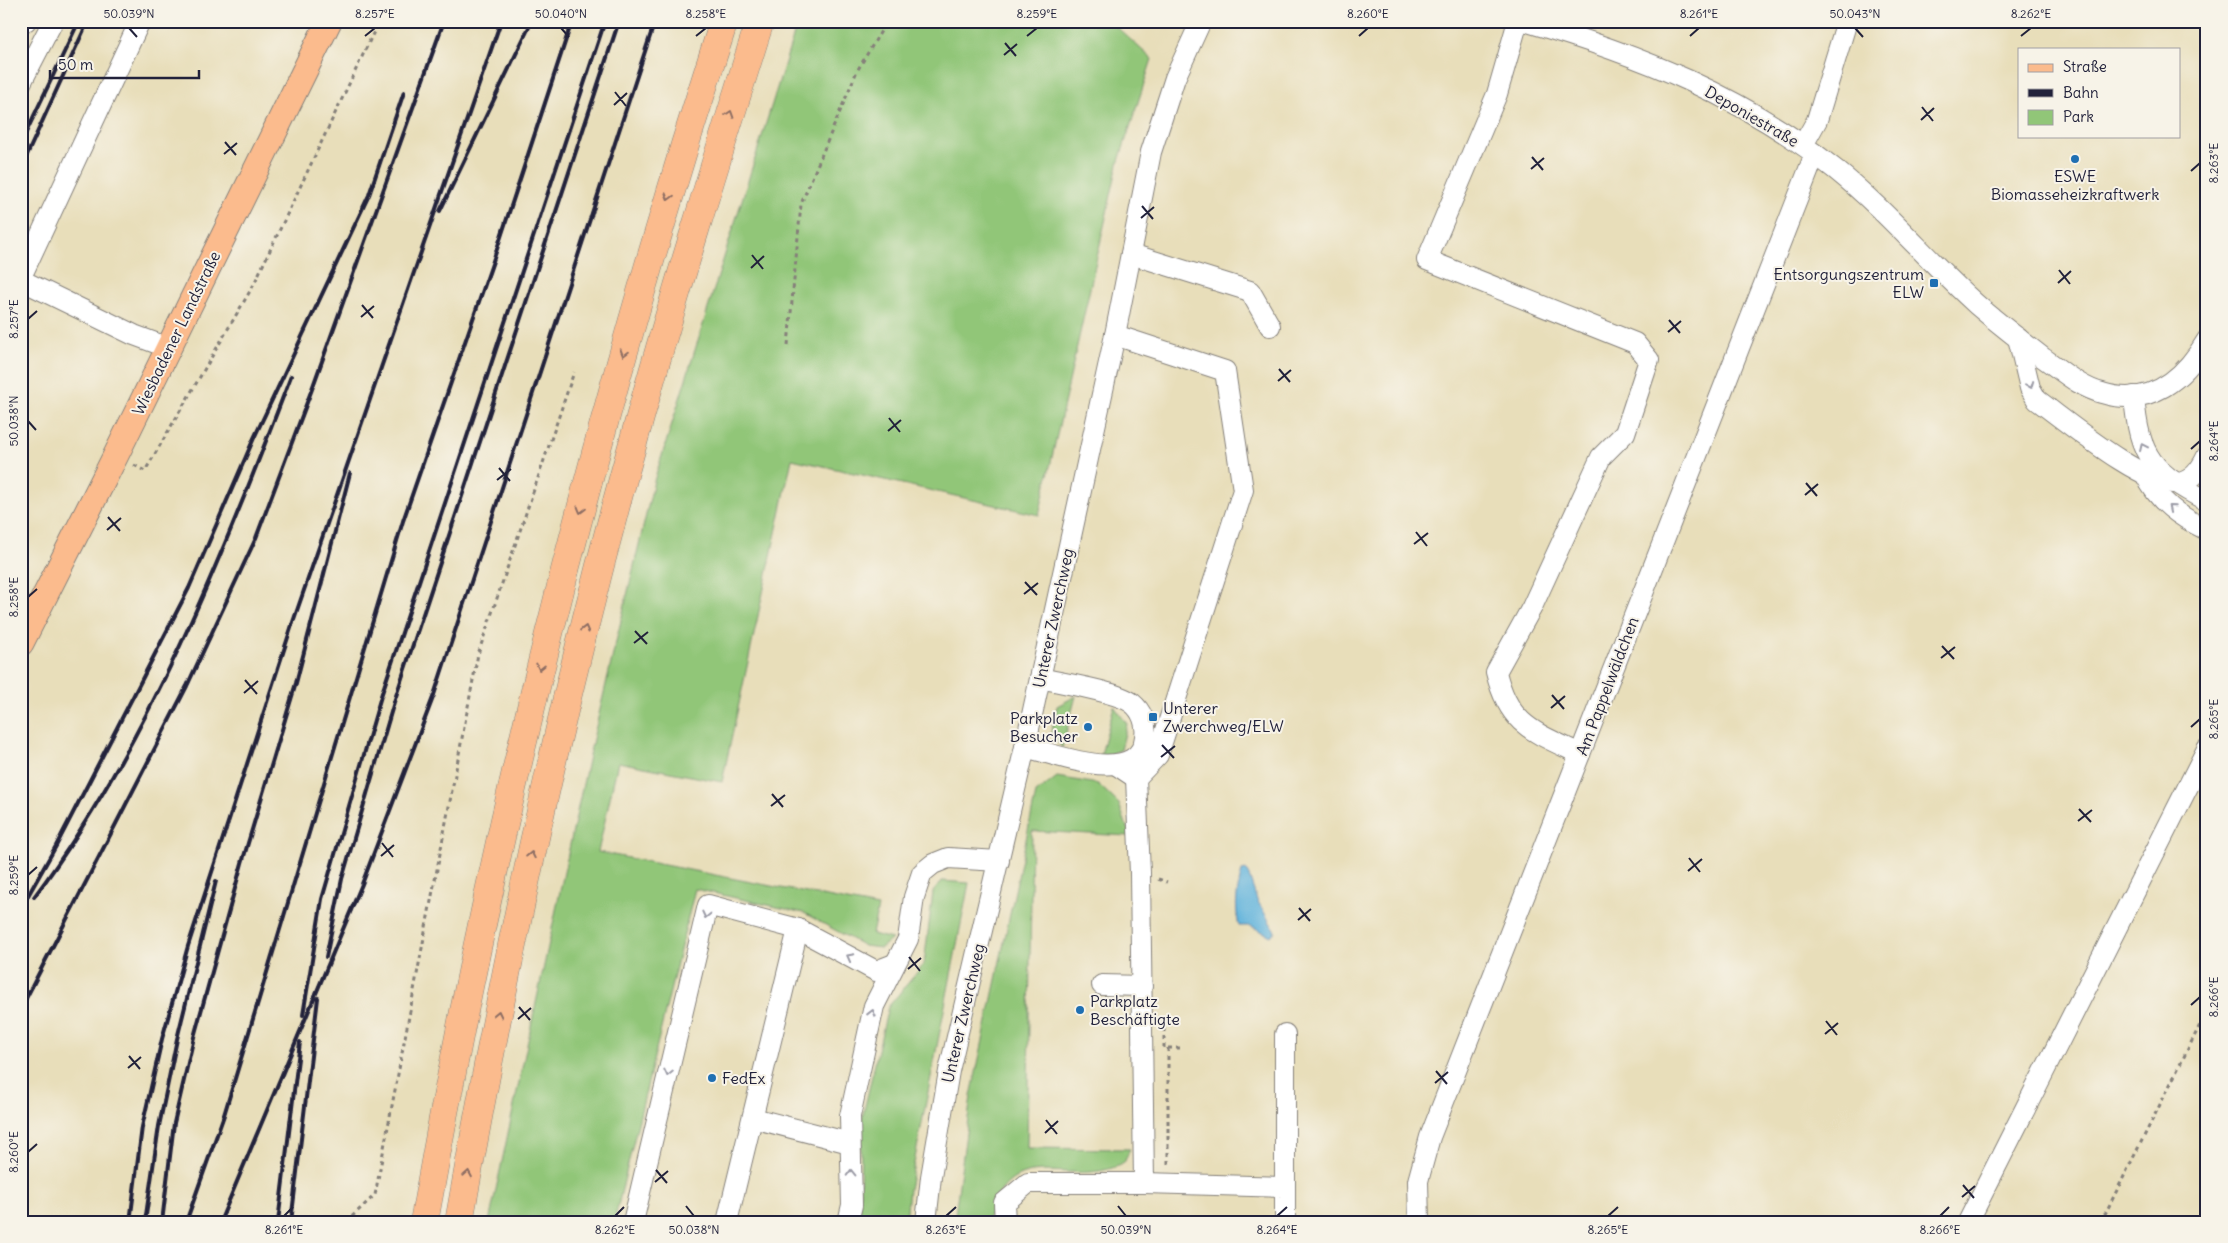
<svg xmlns="http://www.w3.org/2000/svg" width="2228" height="1243" font-family="Delius,sans-serif">
<style>
.green{fill:#91c678;stroke:#5a745a}
.water{fill:#60b3dc;stroke:#416a8c}
.lines{fill:none;stroke-linecap:round;stroke-linejoin:round}
.minor-casing{stroke:#85807a;stroke-width:22}
.major-casing{stroke:#85807a;stroke-width:27}
.highway-casing{stroke:#85807a;stroke-width:29}
.path{stroke:#85807a;stroke-width:3;stroke-dasharray:4 4;stroke-linecap:butt}
.minor{stroke:#fff;stroke-width:20}
.major{stroke:#fbbb8d;stroke-width:25}
.highway{stroke:#fbbb8d;stroke-width:28}
.rail{stroke:#22223b;stroke-width:4}
.oneway{stroke:#8e6e64}
.oneway2{stroke:#9c9ca7}
.ticks{fill:none;stroke:#22223b;stroke-width:2}
.poi-dot{fill:#1f6fb2;stroke:#f7f3e8;stroke-width:2}
.labels{text-anchor:middle;dominant-baseline:central;stroke-width:4;stroke-linejoin:round;paint-order:stroke}
.street-label{font-size:16px;fill:#22223b;stroke:#f7f3e8}
.poi-label{font-size:16px;fill:#22223b;stroke:#f7f3e8;text-anchor:start}
.neatline{fill:none;stroke:#22223b;stroke-width:2}
.ticks-label{font-size:12px;text-anchor:middle;fill:#22223b}
</style>
<rect width="100%" height="100%" fill="#f7f3e8"/>
<filter id="ink" filterUnits="userSpaceOnUse"><feTurbulence type="fractalNoise" baseFrequency=".02" numOctaves="2"/><feDisplacementMap in="SourceGraphic" scale="10" xChannelSelector="R" yChannelSelector="G"/><feConvolveMatrix kernelMatrix="1 2 1 2 8 2 1 2 1" color-interpolation-filters="sRGB"/></filter>
<filter id="wash" filterUnits="userSpaceOnUse"><feTurbulence type="fractalNoise" baseFrequency=".0096" numOctaves="4" result="noise"/><feDisplacementMap in="SourceGraphic" scale="20" xChannelSelector="R" yChannelSelector="G"/><feGaussianBlur stdDeviation="1.12" result="paint"/><feColorMatrix in="noise" values="0 0 0 0 0 0 0 0 0 0 0 0 0 0 0 0 0 1.4 0 .05"/><feComposite in="paint" operator="in"/></filter>
<g filter="url(#wash)">
<rect width="100%" height="100%" fill="#e8deba"/>
<g class="green">
<polygon points="798,21 1110,21 1152,59 1118,164 1039,515 792,459 722,782 618,762 598,852 878,907 872,934 892,939 881,948 864,946 804,913 695,889 614,1222 489,1222 589,756 654,481"/>
<polygon points="1076,696 1062,748 1051,732 1057,706"/>
<polygon points="1114,706 1127,724 1121,750 1100,758"/>
<path d="M1057 777 1098 784 1119 804 1130 836 1032 831 1027 1148 1130 1149 1124 1163C1068 1192 1012 1136 987 1222H954L971 1096 1036 793Z"/>
<polygon points="942,881 969,883 909,1189 906,1222 859,1222 862,1119 888,1007 924,964 933,892"/>
</g>
<path class="water" d="M1247 870 1257 900 1275 931 1271 936 1251 926H1239C1234 905 1237 891 1242 871Z"/>
</g>
<g filter="url(#ink)">
<g class="lines">
<defs>
<g id="minor">
<path d="M1518 21 1497 94 1427 260 1635 343 1649 360 1625 433 1601 457 1532 607 1496 672C1509 726 1534 732 1580 754"/>
<path d="M1524 21C1637 54 1744 96 1836 170 1887 211 1929 262 1977 305 1998 323 2020 340 2042 357 2061 370 2079 387 2102 393 2150 408 2184 379 2207 340"/>
<polyline points="21,22 26,21"/>
<polyline points="21,83 53,21"/>
<polyline points="1803,145 1817,120 1847,21"/>
<polyline points="1131,254 1250,291 1270,326"/>
<polyline points="21,277 140,21"/>
<polyline points="21,280 134,335 169,348"/>
<polyline points="1115,335 1225,371 1243,490 1158,755 1136,778 1118,766"/>
<path d="M2018 338 2030 388 2037 400C2065 420 2144 486 2177 483 2192 482 2201 469 2207 456"/>
<path d="M2134 396C2139 459 2153 472 2207 501"/>
<path d="M2145 474C2158 502 2180 517 2207 530"/>
<path d="M1025 747C1055 754 1139 788 1145 737 1147 724 1142 711 1132 703 1116 691 1061 683 1040 678"/>
<polyline points="1136,778 1140,873 1144,1183"/>
<polyline points="1102,985 1142,986"/>
<polyline points="753,1118 850,1143"/>
<polyline points="1285,1187 1285,1034"/>
<polyline points="633,1222 708,905 798,929 876,971 894,964"/>
<polyline points="727,1222 798,929"/>
<polyline points="848,1222 852,1205 850,1116 874,1006 908,939 914,897 922,873 933,864 948,858 999,861"/>
<polyline points="926,1222 931,1177 949,1071 1025,747 1115,335 1151,152 1175,78 1201,21"/>
<polyline points="1005,1222 1004,1203 1028,1183 1144,1183 1285,1187 1285,1222"/>
<polyline points="1419,1222 1418,1181 1430,1137 1815,154"/>
<polyline points="1968,1222 2207,749"/>
</g>
<polyline id="major" points="21,643 116,455 329,21"/>
<g id="highway">
<path d="M424 1222C496 815 597 414 724 21"/>
<path d="M459 1222C506 956 563 692 636 432 674 295 717 158 760 21"/>
</g>
</defs>
<use href="#minor" class="minor-casing"/>
<use href="#major" class="major-casing"/>
<use href="#highway" class="highway-casing"/>
<g class="path">
<polyline points="788,345 801,204 857,71 887,21"/>
<polyline points="134,465 145,471 253,286 379,21"/>
<polyline points="1158,879 1167,882"/>
<polyline points="1164,1020 1164,1048 1182,1048"/>
<polyline points="1168,1048 1168,1165"/>
<polyline points="346,1222 375,1195 478,654 574,372"/>
<polyline points="2101,1222 2207,1011"/>
</g>
<use href="#minor" class="minor"/>
<use href="#major" class="major"/>
<use href="#highway" class="highway"/>
<g class="rail">
<polyline points="21,143 79,21"/>
<polyline points="21,168 88,21"/>
<polyline points="440,211 532,21"/>
<path d="M34 897C149 743 223 554 291 376"/>
<polyline points="21,908 56,846 189,588 254,438 369,195 404,92"/>
<polyline points="326,957 342,879 394,702 619,21"/>
<polyline points="21,1008 187,686 256,538 312,389 444,21"/>
<polyline points="303,1015 322,899 381,696 605,21"/>
<polyline points="130,1222 142,1127 162,1039 188,946 293,622 501,21"/>
<polyline points="145,1222 159,1126 177,1039 216,881"/>
<polyline points="162,1222 174,1123 194,1037 242,863 296,683 350,473"/>
<polyline points="186,1222 224,1115 403,521 493,261 572,21"/>
<polyline points="220,1222 362,884 434,695 655,21"/>
<polyline points="278,1222 300,1042"/>
<polyline points="291,1222 318,998"/>
</g>
</g>
<defs><path id="oneway-chevron" d="M-2-3.5L2.5 0L-2 3.5" fill="none" stroke-width="1.6" stroke-linecap="round" stroke-linejoin="round" transform="scale(1.25)"/></defs>
<g class="oneway">
<use href="#oneway-chevron" transform="translate(730 114) rotate(-72)"/>
<use href="#oneway-chevron" transform="translate(669 197) rotate(106)"/>
<use href="#oneway-chevron" transform="translate(624 353) rotate(106)"/>
<use href="#oneway-chevron" transform="translate(581 510) rotate(105)"/>
<use href="#oneway-chevron" transform="translate(585 629) rotate(-76)"/>
<use href="#oneway-chevron" transform="translate(540 667) rotate(103)"/>
<use href="#oneway-chevron" transform="translate(531 855) rotate(-78)"/>
<use href="#oneway-chevron" transform="translate(498 1014) rotate(-78)"/>
<use href="#oneway-chevron" transform="translate(468 1174) rotate(-80)"/>
</g>
<g class="oneway2">
<use href="#oneway-chevron" transform="translate(2030 385) rotate(69)"/>
<use href="#oneway-chevron" transform="translate(2143 447) rotate(-115)"/>
<use href="#oneway-chevron" transform="translate(2171 508) rotate(-140)"/>
<use href="#oneway-chevron" transform="translate(706 915) rotate(103)"/>
<use href="#oneway-chevron" transform="translate(850 957) rotate(-152)"/>
<use href="#oneway-chevron" transform="translate(872 1013) rotate(-76)"/>
<use href="#oneway-chevron" transform="translate(668 1073) rotate(103)"/>
<use href="#oneway-chevron" transform="translate(851 1173) rotate(-91)"/>
</g>
</g>
<path class="ticks" d="M129 28 137 37M561 28 569 37M1855 28 1863 37M365 36 375 28M696 36 706 28M1027 36 1037 28M1359 36 1368 28M1690 36 1699 28M2021 36 2031 28M1005 43 1016 56M1004 55 1017 44M615 92 626 106M614 105 627 93M1922 107 1933 121M1921 120 1934 108M225 142 236 155M224 154 237 143M1532 157 1543 170M1531 169 1544 158M2191 171 2200 163M1142 206 1153 219M1141 218 1154 207M752 255 763 269M751 268 764 256M2059 270 2070 284M2058 283 2071 271M362 305 373 318M361 317 374 306M28 319 37 311M1669 320 1680 333M1668 332 1681 321M1279 369 1290 382M1278 381 1291 370M889 418 900 432M28 421 36 430M888 431 901 420M2191 449 2200 441M499 468 510 481M497 480 511 469M1806 483 1817 496M1805 495 1818 484M108 517 120 531M107 530 121 518M1416 532 1427 546M1414 544 1428 533M1025 582 1037 595M1024 594 1038 583M28 597 37 589M635 631 647 644M634 643 648 632M1942 646 1954 659M1941 658 1955 647M245 680 257 694M244 693 258 681M1552 695 1564 709M1551 708 1565 696M2191 727 2200 719M1162 745 1174 758M1161 757 1175 746M772 794 783 807M771 806 785 795M2079 809 2091 822M2078 821 2092 810M382 843 393 857M381 856 394 845M1689 858 1700 872M1688 871 1702 859M28 875 37 867M1299 908 1310 921M1298 920 1311 909M909 957 920 971M908 969 921 958M2191 1005 2200 997M519 1007 530 1020M518 1019 531 1008M1826 1021 1837 1035M1825 1034 1838 1023M129 1056 140 1069M128 1068 141 1057M1436 1071 1447 1084M1435 1083 1448 1072M1046 1120 1057 1134M1045 1133 1058 1121M28 1152 37 1144M656 1170 667 1183M655 1182 668 1171M1963 1185 1974 1198M1962 1197 1975 1186M686 1206 694 1216M1118 1206 1126 1216M284 1216 293 1207M615 1216 624 1207M946 1216 956 1207M1277 1216 1287 1207M1608 1216 1618 1207M1940 1216 1949 1207"/>
<g class="poi-dot">
<circle cx="2075" cy="159" r="5"/>
<rect x="1929" y="278" width="10" height="10" rx="2.5"/>
<rect x="1148" y="712" width="10" height="10" rx="2.5"/>
<circle cx="1088" cy="727" r="5"/>
<circle cx="1080" cy="1010" r="5"/>
<circle cx="712" cy="1078" r="5"/>
</g>
<g class="labels">
<g class="street-label">
<text transform="translate(1752 116) rotate(30)">Deponiestraße</text>
<text transform="translate(176 333) rotate(-64)">Wiesbadener Landstraße</text>
<text transform="translate(1053 618) rotate(-78)">Unterer Zwerchweg</text>
<text transform="translate(1607 686) rotate(-69)">Am Pappelwäldchen</text>
<text transform="translate(963 1013) rotate(-77)">Unterer Zwerchweg</text>
</g>
<g class="poi-label">
<text x="2075" y="176" text-anchor="middle">ESWE<tspan x="2075" dy="18">Biomasseheizkraftwerk</tspan></text>
<text x="1924" y="274" text-anchor="end">Entsorgungszentrum<tspan x="1924" dy="18">ELW</tspan></text>
<text x="1163" y="708">Unterer<tspan x="1163" dy="18">Zwerchweg/ELW</tspan></text>
<text x="1078" y="718" text-anchor="end">Parkplatz<tspan x="1078" dy="18">Besucher</tspan></text>
<text x="1090" y="1001">Parkplatz<tspan x="1090" dy="18">Beschäftigte</tspan></text>
<text x="722" y="1078">FedEx</text>
</g>
</g>
<rect width="2228" height="1243" fill="none" stroke="#f7f3e8" stroke-width="55"/>
<rect x="2018" y="48" width="162" height="90" fill="#f7f3e8" stroke="#a29fa3"/>
<rect x="2028" y="64" width="25" height="8" fill="#fbbb8d" stroke="#a29fa3"/>
<text x="2063" y="72" font-size="15" fill="#22223b">Straße</text>
<rect x="2028" y="89" width="25" height="8" fill="#22223b" stroke="#a29fa3"/>
<text x="2063" y="98" font-size="15" fill="#22223b">Bahn</text>
<rect x="2028" y="110" width="25" height="15" fill="#91c678" stroke="#a29fa3"/>
<text x="2063" y="122" font-size="15" fill="#22223b">Park</text>
<path d="M50 70v8h149v-8" fill="none" stroke="#22223b" stroke-width="2.5"/>
<text x="58" y="70" font-size="15" fill="#22223b" stroke="#f7f3e8" stroke-width="4" paint-order="stroke">50 m</text>
<rect x="28" y="28" width="2172" height="1188" class="neatline"/>
<g class="ticks-label">
<text x="129" y="18">50.039°N</text>
<text x="375" y="18">8.257°E</text>
<text x="561" y="18">50.040°N</text>
<text x="706" y="18">8.258°E</text>
<text x="1037" y="18">8.259°E</text>
<text x="1368" y="18">8.260°E</text>
<text x="1699" y="18">8.261°E</text>
<text x="1855" y="18">50.043°N</text>
<text x="2031" y="18">8.262°E</text>
<text transform="translate(2214 163) rotate(-90)" y="4">8.263°E</text>
<text transform="translate(14 319) rotate(-90)" y="4">8.257°E</text>
<text transform="translate(14 421) rotate(-90)" y="4">50.038°N</text>
<text transform="translate(2214 441) rotate(-90)" y="4">8.264°E</text>
<text transform="translate(14 597) rotate(-90)" y="4">8.258°E</text>
<text transform="translate(2214 719) rotate(-90)" y="4">8.265°E</text>
<text transform="translate(14 875) rotate(-90)" y="4">8.259°E</text>
<text transform="translate(2214 997) rotate(-90)" y="4">8.266°E</text>
<text transform="translate(14 1152) rotate(-90)" y="4">8.260°E</text>
<text x="284" y="1234">8.261°E</text>
<text x="615" y="1234">8.262°E</text>
<text x="694" y="1234">50.038°N</text>
<text x="946" y="1234">8.263°E</text>
<text x="1126" y="1234">50.039°N</text>
<text x="1277" y="1234">8.264°E</text>
<text x="1608" y="1234">8.265°E</text>
<text x="1940" y="1234">8.266°E</text>
</g>
</svg>
